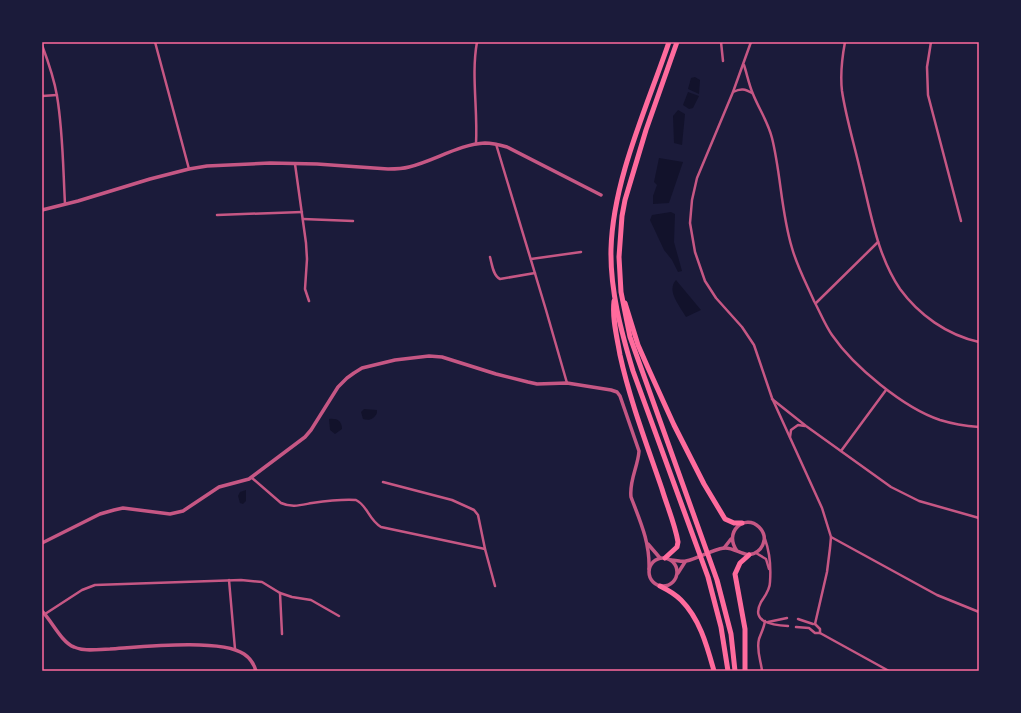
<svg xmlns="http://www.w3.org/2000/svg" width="1021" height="713" font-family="Jost,sans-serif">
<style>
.water{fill:#12122b}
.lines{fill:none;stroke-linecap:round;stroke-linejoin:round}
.minor{stroke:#c65784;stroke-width:2.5}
.tertiary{stroke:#c65784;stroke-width:3.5}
.motorway{stroke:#ff6b9d;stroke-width:5}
.neatline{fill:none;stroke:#ff6b9d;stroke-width:1.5}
</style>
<rect width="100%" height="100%" fill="#1b1b3a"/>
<g class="water">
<polygon points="695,77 700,80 699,94 688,89 691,78"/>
<polygon points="688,92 699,96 693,108 689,109 683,105"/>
<polygon points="678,110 685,114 682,145 674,143 673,116"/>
<polygon points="659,158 683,162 669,203 653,204 653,196 657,185 654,182"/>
<polygon points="671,212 675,214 674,242 682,271 678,272 672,260 664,250 650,220 652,215"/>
<path d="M676 280 701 310 686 317C680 306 666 291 676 280Z"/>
<path d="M364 409 377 410V413C374 419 370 421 363 419L361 412Z"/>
<path d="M329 419C337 418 342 421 342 429L335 434 330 430Z"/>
<polygon points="246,490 246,501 243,504 240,503 238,496 240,492"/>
</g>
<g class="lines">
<g class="minor">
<polyline points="155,42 189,169"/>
<polyline points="721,42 723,61"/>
<polyline points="751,42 733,92 697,178 692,200 690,223 695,252 705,281 716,298 742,327 754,345 772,398 822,508 831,537 830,548 827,572 815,624"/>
<path d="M845 42C842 58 840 74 842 91 846 118 855 147 861 174 871 213 877 255 900 289 919 315 947 335 979 342"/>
<polyline points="931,42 927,67 928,95 961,221"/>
<path d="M42 45C48 61 54 78 57 96 63 131 63 168 65 204"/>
<path d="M744 65C747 74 749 85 753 94 759 109 768 122 772 138 781 174 781 212 792 248 797 266 806 283 814 301 820 312 825 325 832 335 854 367 904 408 940 420 953 424 966 426 979 427"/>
<path d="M733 92C741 88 745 89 752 93"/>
<polyline points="42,96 57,95"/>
<path d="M476 144C478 110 471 75 477 42"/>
<polyline points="496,144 546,310 567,383"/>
<polyline points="295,164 306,243 307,259 305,289 309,301"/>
<polyline points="217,215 302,212"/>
<polyline points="303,219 353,221"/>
<path d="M490 257C492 264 493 276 500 279L535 273"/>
<polyline points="531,259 581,252"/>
<polyline points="816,303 878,242"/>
<polyline points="772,399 806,426 891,487 919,501 979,518"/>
<polyline points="790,437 791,430 798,425 805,426"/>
<polyline points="841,451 886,390"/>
<path d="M252 478 281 503C292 508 301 505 312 503 326 501 342 499 356 500 368 506 368 519 381 527L485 549"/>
<polyline points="383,482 452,500 474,510 478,515 485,549 495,586"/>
<polyline points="831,537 937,595 979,612"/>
<path d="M765 539C770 553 771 568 770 582 770 590 765 596 761 602 750 623 773 625 788 626"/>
<polyline points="756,553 766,559 769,569"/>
<polyline points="229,580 235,649"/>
<polyline points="280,593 282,634"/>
<polyline points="45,614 82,590 95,585 241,580 262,582 280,593 292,597 311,600 339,616"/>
<polyline points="798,619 813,624"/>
<polyline points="768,622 787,618"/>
<polyline points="815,624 820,629 820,633"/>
<polyline points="796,627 809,628 815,633 820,633 889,671"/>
<path d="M762 671C761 661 756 650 759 639 761 633 764 628 765 621"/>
</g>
<g class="tertiary">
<path d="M42 210 78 201 150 179 189 169 207 166 270 163 317 164 388 169C395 169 402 169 409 167 434 161 460 144 485 143 493 143 500 145 507 147L601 195"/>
<path d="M42 543 100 514 114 510 123 508 170 514 183 511 219 487 249 479 305 437 311 430 338 387 347 378 354 373 362 368 395 360 429 356 442 357 496 374 528 382 537 384 567 383 611 390 617 392 620 396 639 451C638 467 629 480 631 497 640 521 650 542 649 569"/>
<polyline points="648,544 660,558"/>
<polyline points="724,548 731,539"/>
<circle cx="663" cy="572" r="14"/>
<path d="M671 560C676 560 682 562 686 561 699 558 711 550 724 548 737 547 746 561 758 551 761 549 763 545 764 541 765 536 763 531 759 527 745 513 723 532 737 551"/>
<polyline points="678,573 685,562"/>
<path d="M42 611C51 620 62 643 74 647 85 652 99 649 110 649 140 647 221 638 244 654 250 658 254 664 256 671"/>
</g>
<g class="motorway">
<path d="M669 42C647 107 613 180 611 249 610 290 621 331 633 371L708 577 721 627 728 671"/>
<polyline points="677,42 646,130 625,200 622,216 619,257 621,292 630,337 717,580 731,634 735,671"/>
<path d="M614 301C612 319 617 337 620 355 630 401 647 445 662 489 667 506 675 524 678 542L677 547 665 558"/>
<polyline points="625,303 638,345 649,370 674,425 704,484 725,519 734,523 742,523"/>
<path d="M660 586C668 590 675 594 681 600 700 619 707 646 714 671"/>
<polyline points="745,671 745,629 735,574 740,563 749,555"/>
</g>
</g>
<rect width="1021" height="713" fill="none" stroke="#1b1b3a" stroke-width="86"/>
<rect x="43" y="43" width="935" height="627" class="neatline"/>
</svg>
